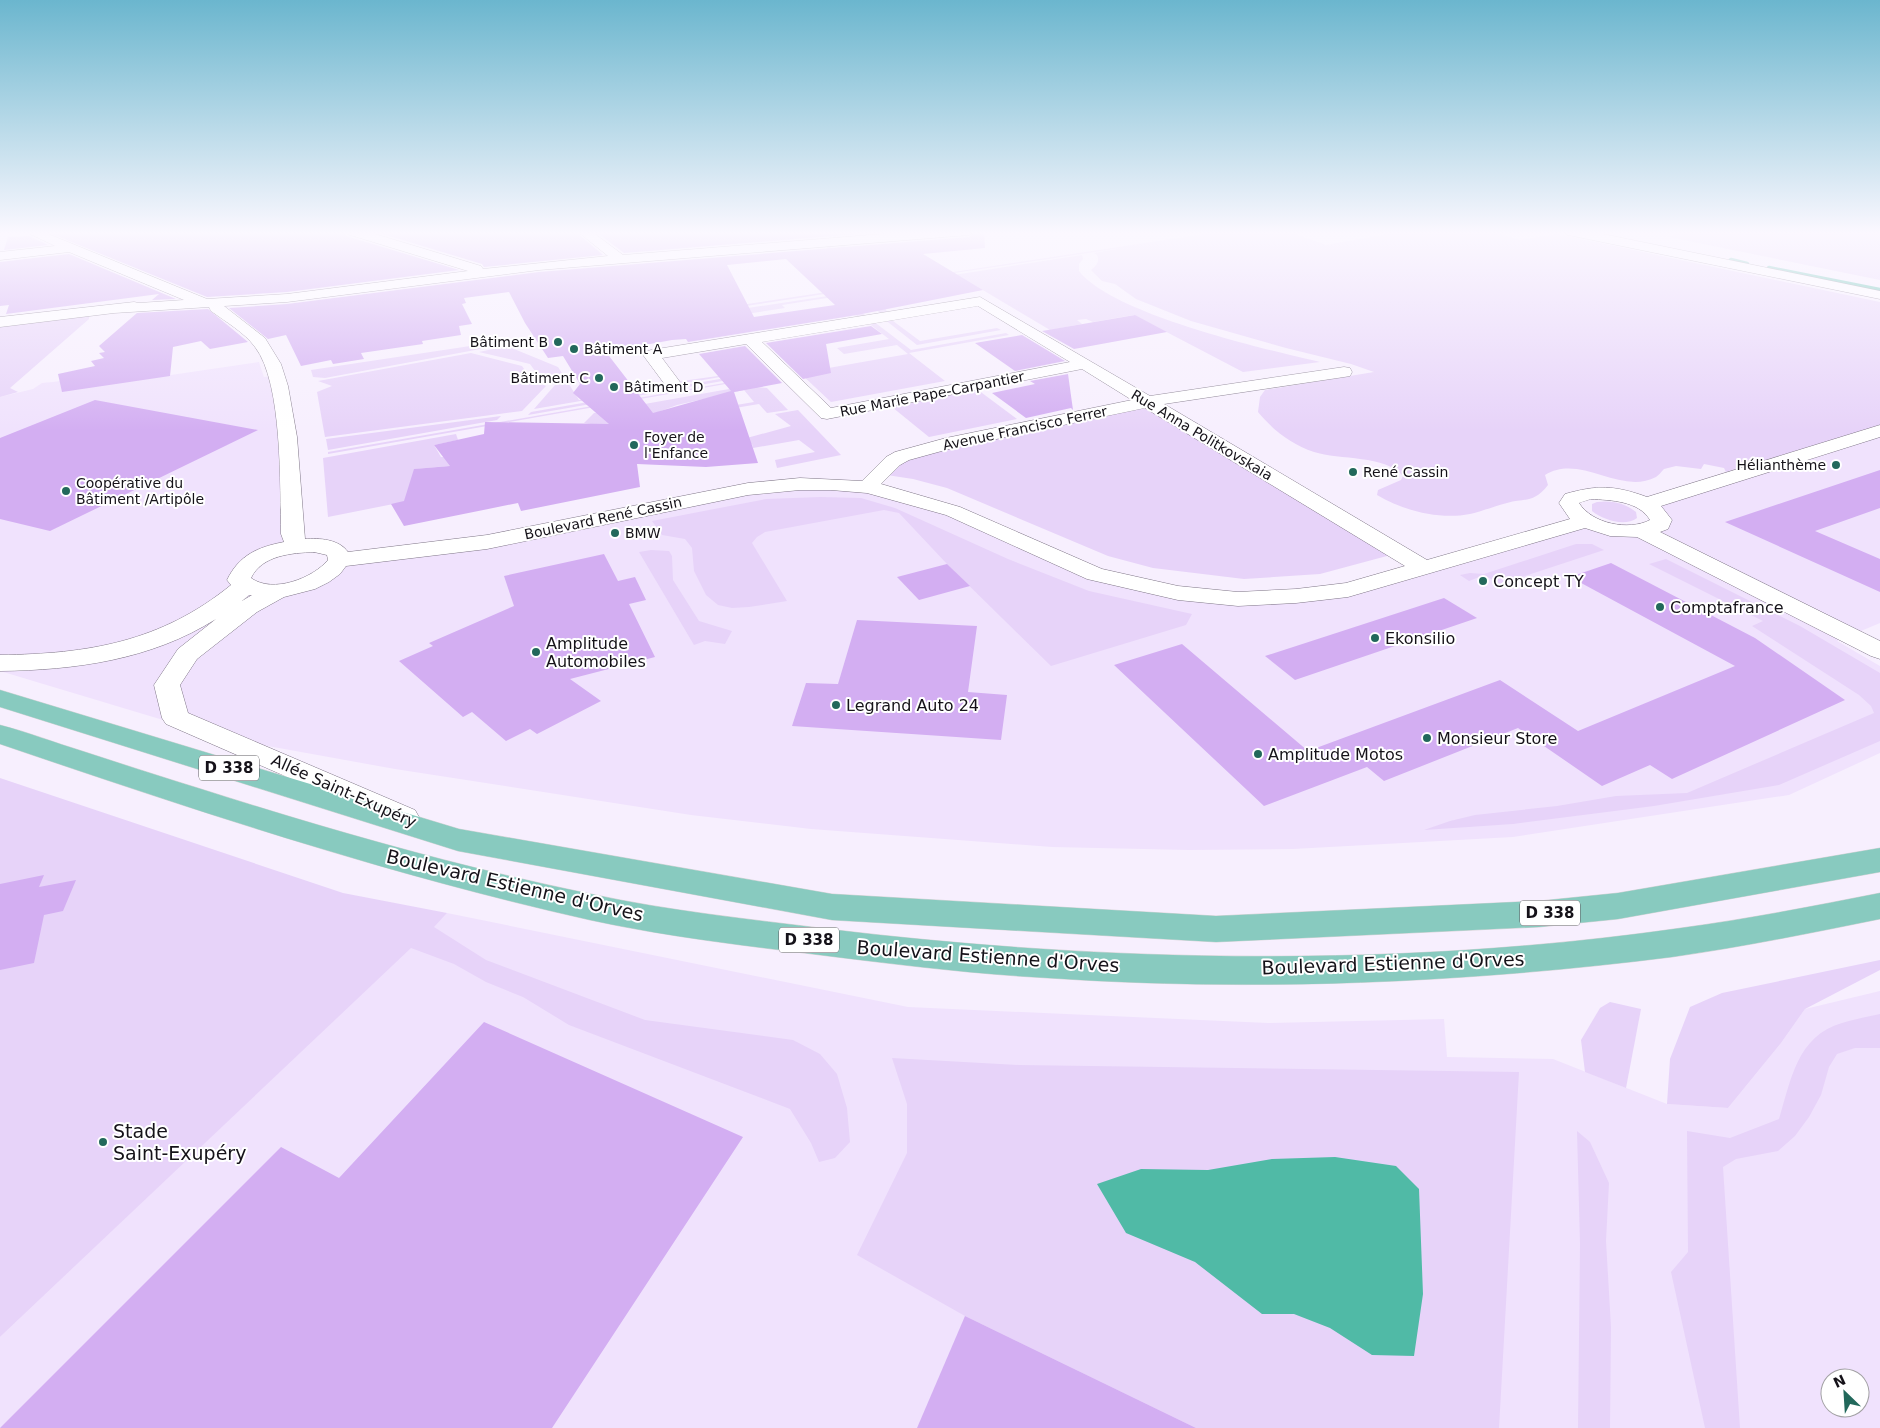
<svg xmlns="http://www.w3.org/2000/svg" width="1880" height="1428" font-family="'DejaVu Sans',sans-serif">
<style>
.built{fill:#f0e2fd;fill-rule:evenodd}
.green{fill:#e7d3f9}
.water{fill:#50baa6}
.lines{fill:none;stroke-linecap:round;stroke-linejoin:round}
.stream{stroke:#50baa6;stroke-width:4.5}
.building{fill:#d3aef2;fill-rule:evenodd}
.minor-casing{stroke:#7f7687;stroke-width:1}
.major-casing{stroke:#d5d4d6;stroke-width:1}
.minor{fill:#fff;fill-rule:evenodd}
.major{fill:#88cabf;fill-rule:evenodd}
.poi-dot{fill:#22685b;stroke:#fff;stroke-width:2}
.labels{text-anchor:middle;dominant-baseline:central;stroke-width:4;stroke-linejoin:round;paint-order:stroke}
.far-poi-label{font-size:14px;fill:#151219;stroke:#fff;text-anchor:start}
.far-street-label{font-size:14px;fill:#151219;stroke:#fff}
.shield{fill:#fff;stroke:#5b595e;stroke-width:1}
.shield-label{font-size:15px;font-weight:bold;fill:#151219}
.poi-label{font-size:16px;fill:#151219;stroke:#fff;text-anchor:start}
.street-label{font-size:16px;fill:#151219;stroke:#fff}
.near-street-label{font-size:19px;fill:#151219;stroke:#fff}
.near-poi-label{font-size:19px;fill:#151219;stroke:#fff;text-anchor:start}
</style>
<rect width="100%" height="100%" fill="#f7effe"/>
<g class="built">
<polygon points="259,362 264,377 276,375 292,534 279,549 239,580 277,591 335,567 800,484 912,498 1055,557 1214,597 1348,590 1588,521 1654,529 1648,506 1880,431 1880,623 1837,641 1880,666 1880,753 1789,795 1513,837 1293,849 1189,850 1052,847 811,829 691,815 395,769 223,738 0,671 0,397 33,389 42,383 53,382 132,371 130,381"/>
<path d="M447 913 908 1007 1268 1023 1444 1019 1447 1057 1553 1059 1667 1104 1728 1108 1781 1043 1805 1009 1880 991V1428H0V1337ZM1830 1378H1860V1408H1830Z"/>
</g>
<g class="green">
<path d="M1224 231H1287L1326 245 1405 231H1490L1520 240 1557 234 1880 302V425L1726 472 1724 468 1704 464 1701 469 1676 466 1664 469C1661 472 1659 475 1656 477 1620 496 1581 453 1545 475L1548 485C1534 503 1526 498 1507 503 1495 506 1483 511 1470 514 1440 520 1404 511 1377 495L1378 490 1401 480 1403 476C1386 455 1339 460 1314 452 1291 444 1274 431 1258 412L1260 397 1265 390 1374 372 1351 364 1286 348 1191 321 1136 299 1115 284 1102 281 1091 270C1096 266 1100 262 1097 255L1094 253 1122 248 873 285 837 247 844 246 874 284Z"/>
<polygon points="1684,231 1880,231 1880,280 1669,237"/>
<polygon points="827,247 830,247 835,252 832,253 832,255 836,255 837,262 859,287 831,293 714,311 588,329 325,378 313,377 311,370 847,289"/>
<path d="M1082 255 1083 259 1079 264V271C1112 314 1264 349 1320 362L1243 372 1134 315 1093 322 1086 319 1077 320 1082 324 1050 330 961 277 880 290 887 313 882 312 881 314 877 310V287Z"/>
<polygon points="854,292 862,313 867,316 860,318 833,297 782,305 785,308 740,315 682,318"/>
<polygon points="89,316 89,319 10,388 18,392 0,397 0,327"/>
<polygon points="889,318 920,341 997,328 1001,330 917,345 884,319"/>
<polygon points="873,321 911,350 1006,333 1009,335 909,353 945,381 831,402 800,373 908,354 897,345 844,354 837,348 889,339 867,322"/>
<polygon points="507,346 558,367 579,400 689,380 767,369 534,409 555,385 540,378 530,364 479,352"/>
<polygon points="471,353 522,366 532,380 546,386 522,411 325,437 317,392 332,386 318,381"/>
<polygon points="766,371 768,373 528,415 531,412"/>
<polygon points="770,375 771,376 328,454 328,452"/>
<polygon points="746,386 767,388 788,410 767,413 759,404 735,408 736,405 754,402 744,390 677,405 661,411 641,422 598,425 584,423 594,413"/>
<polygon points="978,390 1017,419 929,437 892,407"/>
<polygon points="1148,402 1398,553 1320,574 1244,579 1153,568 1108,556 947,488 913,479 880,474 893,461"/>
<polygon points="798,410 841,455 777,468 775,460 815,452 799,440 753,448 752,444 742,446 736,441 791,426 775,414"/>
<polygon points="501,416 497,420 328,450 326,439"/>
<polygon points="456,434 458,440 434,445 441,457 461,458 460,465 415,469 504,482 328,517 323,458"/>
<polygon points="820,497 861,498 895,508 1008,559 1089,591 1192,614 1186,625 1051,666 947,564 899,513 884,510 765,532 757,537 752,543 787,601 749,607 732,608 718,605 706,595 694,571 692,548 685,539 662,535 652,521 766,499"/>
<path d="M1597 502C1611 500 1625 503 1636 512L1637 518C1625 527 1603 520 1592 511V504Z"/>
<polygon points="1576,544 1592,544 1604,550 1500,584 1484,575 1469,581 1460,575 1470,573 1484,574"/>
<polygon points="651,550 669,551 672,556 673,580 699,621 732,631 725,644 705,641 694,645 639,552"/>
<polygon points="1666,559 1800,626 1880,673 1880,741 1779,785 1654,806 1513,824 1424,830 1450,821 1475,815 1557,806 1616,796 1687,793 1874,713 1871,706 1859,695 1752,626 1763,621 1649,564"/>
<polygon points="0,778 343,893 447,913 434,927 486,960 645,1020 793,1040 820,1054 837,1074 847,1108 850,1142 835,1158 819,1162 811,1143 790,1109 569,1025 523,997 486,982 454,964 411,948 0,1337"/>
<polygon points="1880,960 1880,970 1805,1009 1781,1043 1728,1108 1667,1104 1670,1059 1690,1007 1722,993"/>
<polygon points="1610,1002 1641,1009 1626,1088 1585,1072 1581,1040 1600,1008"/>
<path d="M1880 1014V1048H1855L1837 1054 1829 1067 1821 1095 1809 1117 1795 1136 1778 1151 1736 1159 1723 1167 1740 1428H1705L1671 1272 1688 1252 1687 1131 1730 1138 1779 1119C1791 1080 1797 1036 1842 1023 1854 1019 1867 1017 1880 1014Z"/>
<polygon points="892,1058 1019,1065 1519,1072 1499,1428 1196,1428 965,1316 857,1255 907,1153 907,1104"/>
<polygon points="1577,1131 1590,1142 1609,1183 1606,1241 1611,1327 1610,1428 1578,1428 1580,1244"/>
</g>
<polygon class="water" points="1335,1157 1396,1166 1419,1189 1423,1294 1414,1356 1372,1355 1330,1328 1294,1314 1262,1314 1195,1262 1126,1233 1097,1184 1141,1169 1208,1170 1272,1159"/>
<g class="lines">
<g class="stream">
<polyline points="1731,260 1747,264"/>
<polyline points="1769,268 1880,290"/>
</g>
</g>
<g class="building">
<polygon points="80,231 343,231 346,236 459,270 287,292 207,297 52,234"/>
<polygon points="373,231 575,231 603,255 484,267 482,264"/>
<polygon points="595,231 893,231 624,253"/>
<path d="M977 231H984L985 248 923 254 983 290 857 315 688 342 686 339 672 340 606 352 653 413 731 391 699 354 745 346 782 383 734 392 758 463 706 467 637 464 640 487 521 511 518 503 404 526 391 504 404 501 414 469 450 466 434 445 484 434 485 422 609 424 573 393 580 384 563 356 548 358 525 323 509 292 464 298 466 303 462 304 472 324 459 326 461 335 422 341 423 344 361 353 364 359 333 364 331 360 301 366 286 335 268 339 229 308 287 304 539 272 969 237ZM786 259 835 305 754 317 727 265Z"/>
<polygon points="29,236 48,245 4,250 8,237"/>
<polygon points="69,254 176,299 152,300 159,294 6,314 9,305 0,306 0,262"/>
<polygon points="208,309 248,342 210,349 201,341 173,347 170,376 62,392 58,374 95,366 91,361 104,358 99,353 105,352 99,346 137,313"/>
<polygon points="1135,315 1167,332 1074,349 1042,331"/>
<polygon points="871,326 882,334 826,344 831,373 803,379 766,343"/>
<polygon points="1022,335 1065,361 1015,371 975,343"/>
<polygon points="1068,374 1073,410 1071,408 1026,418 992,393 1035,384 1030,381"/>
<polygon points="95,400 258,430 50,531 0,519 0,438"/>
<polygon points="1880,470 1880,508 1815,531 1880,559 1880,592 1725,522"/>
<polygon points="604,554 618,581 635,577 646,600 629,604 655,657 570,679 601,701 537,734 530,729 506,741 472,712 463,717 399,661 433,646 429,643 514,606 504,576"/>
<polygon points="1611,563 1755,638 1845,700 1672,779 1650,765 1602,786 1518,728 1384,781 1367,767 1264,806 1114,665 1182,644 1308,751 1500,680 1578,731 1735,666 1570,577"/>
<polygon points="947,564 970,586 919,600 897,577"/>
<polygon points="1444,598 1477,618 1295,680 1265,656"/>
<polygon points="857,620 977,626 968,692 1007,695 1001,740 792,726 806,683 838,684"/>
<polygon points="44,875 39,887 76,880 63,911 44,915 34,963 0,970 0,884"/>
<polygon points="484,1022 743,1137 552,1428 0,1428 281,1147 339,1178"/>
<polygon points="965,1316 1196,1428 917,1428"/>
</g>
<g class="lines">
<defs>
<g id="minor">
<path d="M24 231H41L207 299 287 294 468 271 347 234 345 231H365L481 266 483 269 608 256 577 231H591L623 255 920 231H975L969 235 539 270 287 302 224 306 265 338 281 364 288 386 297 437 305 539C319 538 339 539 348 552L487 535 748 483 800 478 862 481 886 457 895 452 946 438 1132 400 1082 369 827 419 821 418 746 344 662 358 680 382 678 386H666L643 355 645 352 651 350 980 297 1150 396 1344 367 1350 368 1352 372 1350 376 1344 377 1164 404 1427 560 1570 519 1559 503 1565 494C1597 485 1614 485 1647 497L1880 425V437L1661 506 1672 520 1668 529 1660 532 1880 641V659L1871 656 1637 537 1610 536 1585 528 1348 597 1296 603 1238 606 1178 600 1087 579 946 515 867 493 831 490H800L748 495 487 549 346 566 340 574 329 582 315 589 284 597 257 612 197 659 180 685 188 713 415 810 419 817 415 824 404 828 166 724 162 718 154 685 178 649 216 619C151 660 75 670 0 671V655C88 654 161 642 231 585L227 580C239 555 258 547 284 542L281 534C280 488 283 383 255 347 244 332 226 322 211 311L209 307 114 313 0 327V317L134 302 139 303 184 300 69 252 0 260V252L55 246ZM978 306 1070 362 831 408 762 342ZM1145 408 1405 566 1346 583 1296 589 1238 592 1178 586 1102 569 960 507 881 484 900 465 909 460 949 449ZM1591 499C1611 500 1639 501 1650 520 1629 531 1592 524 1579 503ZM314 552 327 555 328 560C313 578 273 594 251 578 262 555 292 553 314 552ZM249 595H252L242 601Z"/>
<polygon points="1562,231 1588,231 1880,291 1880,299 1568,235"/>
</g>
<g id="major">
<polygon points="0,690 459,829 832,894 1216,916 1539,901 1618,893 1880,848 1880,872 1618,919 1539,927 1216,942 832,920 458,851 0,707"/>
<path d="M0 725C28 732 55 743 82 751 122 764 162 777 201 789 330 830 459 867 591 894 669 911 749 919 828 929 1108 963 1402 968 1681 928 1748 919 1814 906 1880 893V919C1811 933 1742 947 1672 957 1466 983 1255 992 1048 978 974 974 901 965 828 956 748 946 668 937 590 920 389 875 194 810 0 744Z"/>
</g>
</defs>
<use href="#minor" class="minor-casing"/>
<use href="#major" class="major-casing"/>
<use href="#minor" class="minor"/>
<use href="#major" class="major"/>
</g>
<linearGradient id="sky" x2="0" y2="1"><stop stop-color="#6bb6ce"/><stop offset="0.54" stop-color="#fbf8ff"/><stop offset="1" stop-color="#fbf8ff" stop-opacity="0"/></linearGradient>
<rect width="1880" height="431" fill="url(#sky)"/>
<g class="poi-dot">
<circle cx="558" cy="342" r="5"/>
<circle cx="574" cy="349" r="5"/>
<circle cx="599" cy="378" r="5"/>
<circle cx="614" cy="387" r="5"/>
<circle cx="634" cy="445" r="5"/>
<circle cx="1836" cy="465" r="5"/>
<circle cx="1353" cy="472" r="5"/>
<circle cx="66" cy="491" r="5"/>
<circle cx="615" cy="533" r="5"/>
<circle cx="1483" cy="581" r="5"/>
<circle cx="1660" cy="607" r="5"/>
<circle cx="1375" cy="638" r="5"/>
<circle cx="536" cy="652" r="5"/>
<circle cx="836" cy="705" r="5"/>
<circle cx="1427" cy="738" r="5"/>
<circle cx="1258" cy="754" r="5"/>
<circle cx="103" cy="1142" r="5"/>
</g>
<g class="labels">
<g class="far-poi-label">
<text x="548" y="342" text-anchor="end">Bâtiment B</text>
<text x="584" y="349">Bâtiment A</text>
<text x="589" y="378" text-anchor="end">Bâtiment C</text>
<text x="624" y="387">Bâtiment D</text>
<text x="644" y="437">Foyer de<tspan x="644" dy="16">l'Enfance</tspan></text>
<text x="1826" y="465" text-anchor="end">Hélianthème</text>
<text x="1363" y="472">René Cassin</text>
<text x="76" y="483">Coopérative du<tspan x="76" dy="16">Bâtiment /Artipôle</tspan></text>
<text x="625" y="533">BMW</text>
</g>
<g class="far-street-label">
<text transform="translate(932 394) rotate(-11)">Rue Marie Pape-Carpantier</text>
<text transform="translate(1025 428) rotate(-12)">Avenue Francisco Ferrer</text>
<text transform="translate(1202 435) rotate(31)">Rue Anna Politkovskaia</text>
<text transform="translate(603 518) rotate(-12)">Boulevard René Cassin</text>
</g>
<g class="shield">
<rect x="199" y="755.5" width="60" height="25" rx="4"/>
<rect x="1520" y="900.5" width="60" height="25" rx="4"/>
<rect x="779" y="927.5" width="60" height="25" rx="4"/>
</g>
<g class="shield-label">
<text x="229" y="768">D 338</text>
<text x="1550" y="913">D 338</text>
<text x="809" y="940">D 338</text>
</g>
<g class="poi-label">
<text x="1493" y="581">Concept TY</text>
<text x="1670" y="607">Comptafrance</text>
<text x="1385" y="638">Ekonsilio</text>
<text x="546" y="643">Amplitude<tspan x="546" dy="18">Automobiles</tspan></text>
<text x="846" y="705">Legrand Auto 24</text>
<text x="1437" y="738">Monsieur Store</text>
<text x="1268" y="754">Amplitude Motos</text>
</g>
<g class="street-label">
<text transform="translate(344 791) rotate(24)">Allée Saint-Exupéry</text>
</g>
<g class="near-street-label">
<text transform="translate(515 885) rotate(13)">Boulevard Estienne d'Orves</text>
<text transform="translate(988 956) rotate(4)">Boulevard Estienne d'Orves</text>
<text transform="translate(1393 963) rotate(-2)">Boulevard Estienne d'Orves</text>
</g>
<g class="near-poi-label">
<text x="113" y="1131">Stade<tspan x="113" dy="22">Saint-Exupéry</tspan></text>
</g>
</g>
<g transform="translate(1845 1393) rotate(335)"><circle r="24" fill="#ffffff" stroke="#a1a0a3"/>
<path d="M0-4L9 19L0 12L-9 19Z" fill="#22685b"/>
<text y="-8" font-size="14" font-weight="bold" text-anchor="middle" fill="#151219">N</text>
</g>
</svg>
